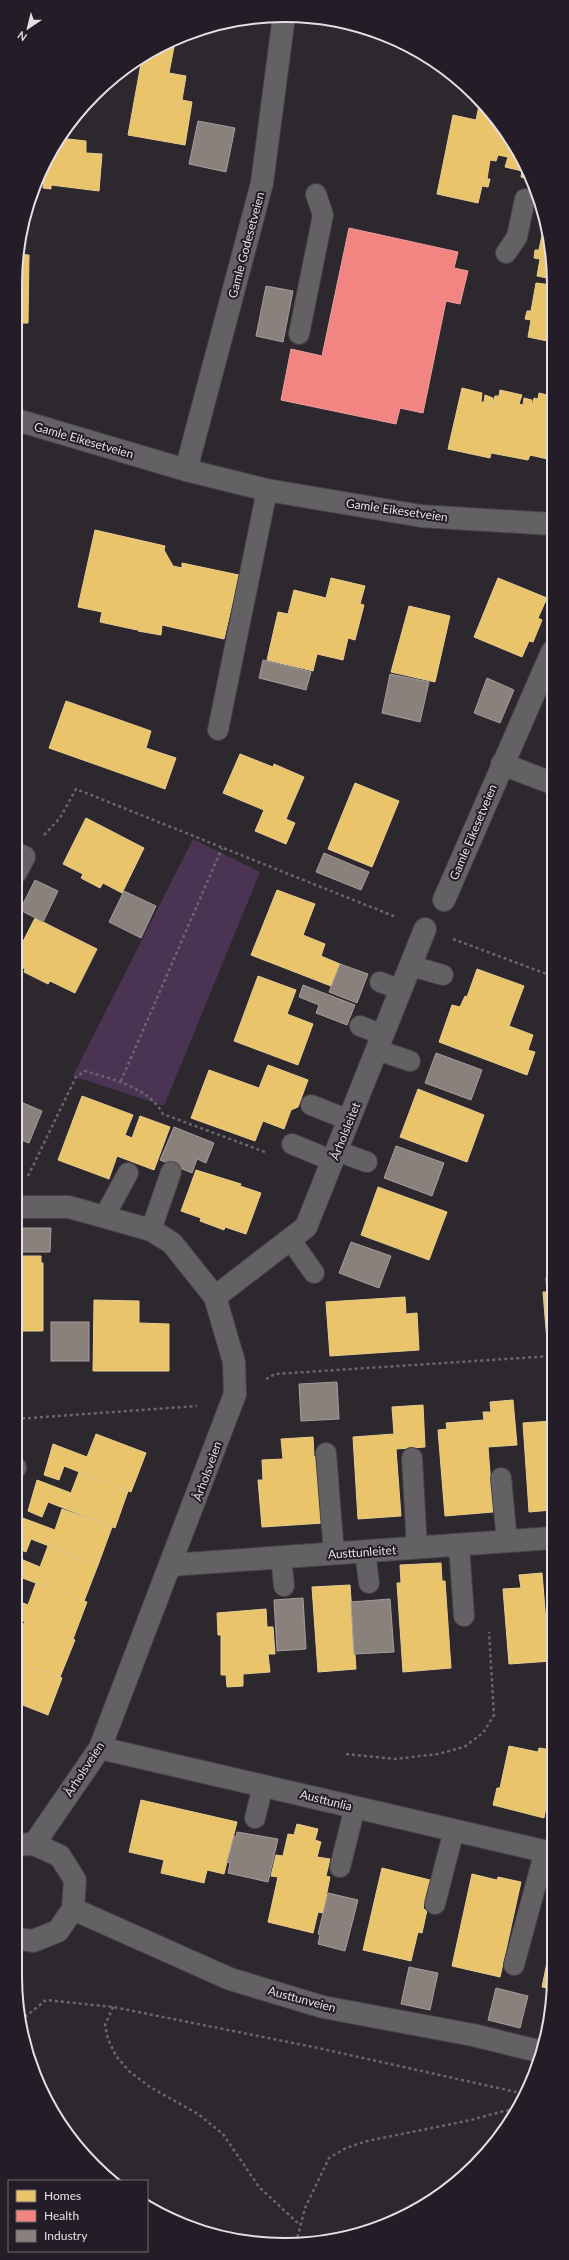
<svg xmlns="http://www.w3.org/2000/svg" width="569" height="2260" font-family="Lato,sans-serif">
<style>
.green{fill:#4b3354}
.homes{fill:#e9c46a;stroke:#e8cc8f}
.health{fill:#f28482;stroke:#ee9fa0}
.industry{fill:#8a817c;stroke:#a59d9c}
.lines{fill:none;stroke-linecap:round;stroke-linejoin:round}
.service-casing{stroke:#464348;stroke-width:22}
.minor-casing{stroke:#464348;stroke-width:24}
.path{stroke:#69676a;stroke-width:2.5;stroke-dasharray:3 3;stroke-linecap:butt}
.service{stroke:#646165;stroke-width:20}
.minor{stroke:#646165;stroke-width:22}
.labels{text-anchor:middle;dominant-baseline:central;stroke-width:4;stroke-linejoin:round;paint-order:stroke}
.street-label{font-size:12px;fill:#e4dfe6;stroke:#241d27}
.rim{fill:none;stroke:#e4dfe6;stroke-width:2}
</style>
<rect width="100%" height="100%" fill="#2d282e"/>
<polygon class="green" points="193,839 260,872 164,1106 73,1076"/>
<g class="homes">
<polygon points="162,45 174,47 169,73 186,76 182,100 192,102 185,145 128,135 142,58"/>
<polygon points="480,101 526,166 529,179 521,177 522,171 505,167 508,157 498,155 496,161 490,160 487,179 490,179 488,187 482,186 478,203 437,194 453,115 476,120"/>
<polygon points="59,138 86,141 86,153 102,154 99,191 51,185 51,189 43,188 44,178 38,178 51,150"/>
<polygon points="544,225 552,250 552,279 537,276 540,259 534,258 535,250 539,250"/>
<polygon points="17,254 29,255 28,323 17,323"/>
<polygon points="536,283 552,285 552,342 528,337 531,320 525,319 527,311 531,311"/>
<polygon points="462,388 482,393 481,402 484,402 485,395 493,398 492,405 495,396 499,396 500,390 522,395 519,404 523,405 524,398 532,400 532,407 534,398 538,399 539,393 552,396 552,460 530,455 528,460 491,453 490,458 448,449"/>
<polygon points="95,530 165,546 164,550 173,566 182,568 182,563 239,575 224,639 162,625 161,635 138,631 140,620 137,630 100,622 102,612 78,607"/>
<polygon points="331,578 365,586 360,604 364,605 355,640 348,638 343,660 317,654 313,671 267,660 278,612 288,614 294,590 326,598"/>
<polygon points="498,578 547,598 538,618 542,620 533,642 529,641 522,657 474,637"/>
<polygon points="409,606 450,616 435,682 391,672"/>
<polygon points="66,701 151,731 146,748 176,758 165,789 49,748"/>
<polygon points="240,754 273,767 274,764 304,777 286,819 295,823 286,844 255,831 264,810 223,793"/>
<polygon points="17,779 22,782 17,797"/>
<polygon points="355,783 399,801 372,867 328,849"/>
<polygon points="86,818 144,848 122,893 103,883 100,888 81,878 83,874 63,864"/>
<polygon points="277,890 315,904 303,935 325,944 321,956 340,964 331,986 251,955"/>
<polygon points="35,918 97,949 75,993 50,981 48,984 24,972 25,969 16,964 16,955"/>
<polygon points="477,969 524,986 509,1026 533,1035 528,1050 535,1052 527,1075 439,1042 452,1005 460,1007 465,996 467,997"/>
<polygon points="258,976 296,990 287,1014 313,1024 298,1065 234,1041"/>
<polygon points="268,1065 308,1080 298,1107 291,1110 284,1129 263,1121 255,1141 191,1118 209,1070 259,1088"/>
<polygon points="418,1089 484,1115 467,1162 400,1137"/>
<polygon points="82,1096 133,1115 125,1135 132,1138 140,1116 170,1127 154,1170 117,1156 109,1179 58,1160"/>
<polygon points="196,1170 241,1184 240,1186 261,1193 246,1234 225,1227 224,1230 200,1221 201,1218 181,1211"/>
<polygon points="378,1187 447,1212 429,1260 361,1235"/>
<polygon points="16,1256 41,1256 41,1263 43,1263 43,1331 20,1331 20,1338 16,1338"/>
<polygon points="552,1277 552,1341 547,1341 543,1292 547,1292 546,1278"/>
<polygon points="405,1297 406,1314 417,1313 419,1350 330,1356 326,1302"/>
<polygon points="94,1300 139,1301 139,1323 169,1324 169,1371 93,1371"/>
<polygon points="513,1400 517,1445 488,1447 493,1512 445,1516 438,1430 447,1429 446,1423 484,1420 483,1412 491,1412 490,1402"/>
<polygon points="423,1405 425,1447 396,1449 401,1516 358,1519 353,1437 394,1434 392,1407"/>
<polygon points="552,1421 552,1510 529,1512 523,1423"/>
<polygon points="96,1434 146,1453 131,1492 64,1466 59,1480 44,1475 53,1444 87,1457"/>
<polygon points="313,1437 314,1457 320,1456 324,1523 262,1527 258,1480 263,1480 262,1460 283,1459 281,1439"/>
<polygon points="79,1472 128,1491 115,1528 48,1502 42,1517 28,1511 37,1480 71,1493"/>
<polygon points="62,1509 112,1527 98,1565 31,1539 26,1552 16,1548 16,1529 20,1517 55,1530"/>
<polygon points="48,1546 98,1565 84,1601 17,1576 16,1581 16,1557 40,1567"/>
<polygon points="441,1563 442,1581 445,1581 451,1668 403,1672 397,1583 401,1583 400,1565"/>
<polygon points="542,1573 547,1634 552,1633 552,1661 509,1664 503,1589 521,1588 519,1575"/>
<polygon points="36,1583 87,1602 73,1639 15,1618 16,1600 28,1605"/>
<polygon points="350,1585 356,1669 318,1672 312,1587"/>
<polygon points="266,1609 267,1627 273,1627 275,1654 268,1654 270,1672 243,1674 243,1686 227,1687 226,1675 221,1675 221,1635 218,1635 217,1613"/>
<polygon points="25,1621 75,1640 60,1677 15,1661 15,1642"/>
<polygon points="15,1661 62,1678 48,1715 15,1702"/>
<polygon points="509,1746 538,1752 539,1748 552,1750 552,1792 549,1791 544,1818 493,1805 497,1788 500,1788"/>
<polygon points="141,1800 237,1822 224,1874 207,1870 204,1883 161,1873 164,1860 129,1852"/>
<polygon points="297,1824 318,1829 315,1840 321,1842 317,1857 330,1859 326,1876 330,1877 323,1913 318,1912 313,1933 268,1922 278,1877 271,1876 276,1855 283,1856 288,1834 294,1835"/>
<polygon points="382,1868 430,1880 423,1909 427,1910 422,1933 418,1932 411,1961 363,1950"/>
<polygon points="472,1874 497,1880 498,1877 521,1882 500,1977 452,1966"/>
<polygon points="552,1938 552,1989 542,1987"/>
</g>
<polygon class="health" points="349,228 458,252 454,268 468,271 460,304 446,301 423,413 400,408 396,424 281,400 291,349 322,356"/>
<g class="industry">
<polygon points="198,121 235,128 226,172 189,164"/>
<polygon points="266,286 293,291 283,342 256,336"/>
<polygon points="263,660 311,672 306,690 259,678"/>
<polygon points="390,674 429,682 420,722 382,713"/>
<polygon points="487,678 514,690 500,723 474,713"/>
<polygon points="324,853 369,872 361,890 316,872"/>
<polygon points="35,880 58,891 43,922 20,910"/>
<polygon points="124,891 156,906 141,938 109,922"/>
<polygon points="340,964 368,974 357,1003 329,992"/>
<polygon points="303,985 355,1005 347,1025 316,1013 319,1005 299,997"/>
<polygon points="436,1053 482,1070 471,1100 425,1083"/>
<polygon points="16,1100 42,1111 29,1143 16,1138"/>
<polygon points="174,1127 214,1143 206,1163 197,1159 192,1173 160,1160"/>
<polygon points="396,1146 444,1163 432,1196 384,1178"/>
<polygon points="16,1228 51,1228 50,1252 16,1252"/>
<polygon points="351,1242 391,1256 379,1288 339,1273"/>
<rect x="51" y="1322" width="38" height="39"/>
<polygon points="337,1382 339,1419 301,1421 299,1384"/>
<polygon points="303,1598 306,1649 277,1651 274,1600"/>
<polygon points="390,1599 394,1652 354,1654 351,1602"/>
<polygon points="237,1832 278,1839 268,1882 228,1873 230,1863 227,1862 234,1836 236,1837"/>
<polygon points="328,1893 358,1900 345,1951 318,1944 320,1935 318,1934"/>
<polygon points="409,1967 438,1973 430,2010 401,2004"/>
<polygon points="496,1988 528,1996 520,2028 488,2020"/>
</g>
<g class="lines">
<defs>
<g id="service">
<polyline points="506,253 517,237 525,199"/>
<polyline points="299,334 323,215 316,194"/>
<polyline points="218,730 267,490"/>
<polyline points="411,966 443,975"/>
<polyline points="380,982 401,990"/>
<polyline points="360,1026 383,1035"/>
<polyline points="377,1050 410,1061"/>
<polyline points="311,1105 349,1120"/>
<polyline points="292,1144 333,1161"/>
<polyline points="337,1151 367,1162"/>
<polyline points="104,1217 128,1173"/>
<polyline points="151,1230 171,1172"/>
<polyline points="290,1239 314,1273"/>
<polyline points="326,1453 334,1554"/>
<polyline points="412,1458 417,1548"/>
<polyline points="16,1468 16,1467"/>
<polyline points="501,1478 507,1541"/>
<polyline points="459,1545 464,1616"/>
<polyline points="365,1551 369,1583"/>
<polyline points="281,1557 284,1586"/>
<polyline points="255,1818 263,1786"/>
<polyline points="340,1867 355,1807"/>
<polyline points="435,1904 454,1830"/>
<polyline points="514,1965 545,1851"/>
</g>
<g id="minor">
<polyline points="17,420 186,470 267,490 421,516 552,524"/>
<polyline points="186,470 262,183 284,16"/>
<polyline points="502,764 552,783"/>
<polyline points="16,872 24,857 17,854"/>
<polyline points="444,900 552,652"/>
<polyline points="16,1207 69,1207 151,1230 172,1243 215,1297 234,1362 235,1394 100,1748 34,1844"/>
<polyline points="215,1297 306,1227 425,929"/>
<polyline points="171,1565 552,1538"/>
<polyline points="100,1748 552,1853"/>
<polyline points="73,1909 230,1979 323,2007 473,2035 542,2052"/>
<polyline points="15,1938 33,1941 58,1931 73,1909 75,1880 60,1856 34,1844 15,1845"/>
</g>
</defs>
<use href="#service" class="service-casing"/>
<use href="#minor" class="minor-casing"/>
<g class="path">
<polyline points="44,835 60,818 76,789 396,917"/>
<polyline points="453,939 552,976"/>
<polyline points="121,1081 222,848"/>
<path d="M28 1176 76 1077 85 1071C113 1079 149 1088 163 1114L265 1152"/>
<polyline points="266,1379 275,1374 552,1356"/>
<polyline points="16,1419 197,1406"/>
<polyline points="346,1754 395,1759 438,1754 464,1747 483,1733 494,1715 489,1632"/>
<polyline points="113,2007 105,2025 108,2039 116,2056 129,2071 150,2087 198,2114 223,2134 259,2187 300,2225"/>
<polyline points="20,2028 25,2017 46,2000 113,2007 318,2048 525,2094"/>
<polyline points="296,2243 305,2208 329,2158 346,2148 367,2141 471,2120 504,2111 518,2109"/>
</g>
<use href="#service" class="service"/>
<use href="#minor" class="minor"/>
</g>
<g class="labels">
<g class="street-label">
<text transform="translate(246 245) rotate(-75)">Gamle Godesetveien</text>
<text transform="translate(84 440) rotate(16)">Gamle Eikesetveien</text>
<text transform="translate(397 510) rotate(8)">Gamle Eikesetveien</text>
<text transform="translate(473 832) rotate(-67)">Gamle Eikesetveien</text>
<text transform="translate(345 1131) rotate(-68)">Årholsleitet</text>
<text transform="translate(207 1471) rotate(-70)">Årholsveien</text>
<text transform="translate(362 1552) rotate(-4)">Austtunleitet</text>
<text transform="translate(84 1769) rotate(-57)">Årholsveien</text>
<text transform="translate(326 1800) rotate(14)">Austtunlia</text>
<text transform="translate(302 1999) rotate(15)">Austtunveien</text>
</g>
</g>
<path d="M0 0H569V2260H0ZM284 22H285A262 262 0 0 1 547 284V1976A262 262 0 0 1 285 2238H284A262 262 0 0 1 22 1976V284A262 262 0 0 1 284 22Z" fill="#241d27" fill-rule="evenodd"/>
<path class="rim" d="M284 22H285A262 262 0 0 1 547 284V1976A262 262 0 0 1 285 2238H284A262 262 0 0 1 22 1976V284A262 262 0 0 1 284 22Z"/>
<rect x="8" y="2180" width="140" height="72" fill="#241d27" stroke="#716b73"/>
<rect x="16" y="2190" width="20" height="12" fill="#e9c46a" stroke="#716b73"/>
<text x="44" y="2200" font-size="12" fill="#e4dfe6">Homes</text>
<rect x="16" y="2210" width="20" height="12" fill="#f28482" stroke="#716b73"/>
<text x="44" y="2220" font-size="12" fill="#e4dfe6">Health</text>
<rect x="16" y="2230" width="20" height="12" fill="#8a817c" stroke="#716b73"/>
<text x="44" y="2240" font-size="12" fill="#e4dfe6">Industry</text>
<g transform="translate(28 28) rotate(215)" stroke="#241d27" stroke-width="3" paint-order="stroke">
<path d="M0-3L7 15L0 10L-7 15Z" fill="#e4dfe6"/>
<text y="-6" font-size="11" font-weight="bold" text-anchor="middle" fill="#e4dfe6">N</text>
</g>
</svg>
